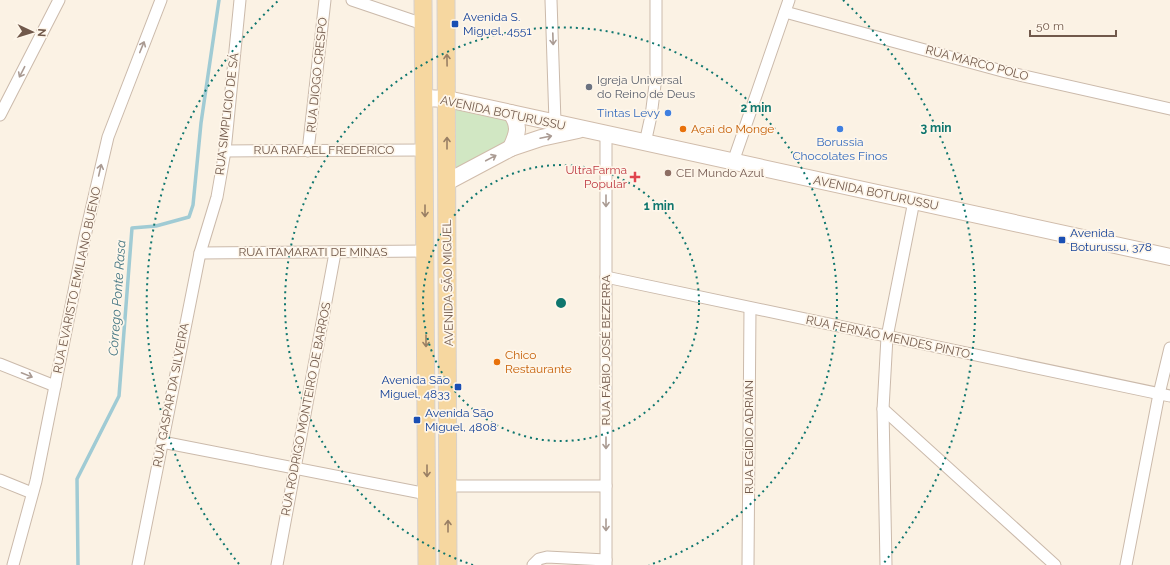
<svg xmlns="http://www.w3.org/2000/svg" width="1170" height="565" font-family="Raleway,sans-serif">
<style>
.green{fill:#d1e7c3}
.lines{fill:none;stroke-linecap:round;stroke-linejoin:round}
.stream{stroke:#a0cbd4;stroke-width:3.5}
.minor-casing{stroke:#cbbaab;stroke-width:13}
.secondary-casing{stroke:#d0bcab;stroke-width:18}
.primary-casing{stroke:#d7d1cd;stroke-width:19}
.minor{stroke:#fff;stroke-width:11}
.secondary{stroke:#fff;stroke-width:16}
.primary{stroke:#f6d7a0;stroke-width:17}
.oneway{stroke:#aa9b93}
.oneway2{stroke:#997f64}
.ring{fill:none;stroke:#0f766e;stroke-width:2;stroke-dasharray:2 4}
.transit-dot{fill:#1a4fb4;stroke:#fef6ea;stroke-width:1.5}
.worship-dot{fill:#6b7280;stroke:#fef6ea;stroke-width:1.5}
.shop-dot{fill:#3f7fe0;stroke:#fef6ea;stroke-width:1.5}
.food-dot{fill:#e8710a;stroke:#fef6ea;stroke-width:1.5}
.education-dot{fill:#8d6e63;stroke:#fef6ea;stroke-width:1.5}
.health-dot{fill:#e0444e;stroke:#fef6ea;stroke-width:1.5}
.labels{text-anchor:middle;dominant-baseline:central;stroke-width:3.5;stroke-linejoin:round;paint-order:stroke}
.transit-label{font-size:12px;fill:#164399;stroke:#fef6ea;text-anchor:start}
.street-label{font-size:12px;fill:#71594b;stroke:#fef6ea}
.worship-label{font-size:12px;fill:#5b616d;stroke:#fef6ea;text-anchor:start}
.shop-label{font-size:12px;fill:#366cbe;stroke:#fef6ea;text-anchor:end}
.food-label{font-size:12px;fill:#c56008;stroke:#fef6ea;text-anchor:start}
.health-label{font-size:12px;fill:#be3a42;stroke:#fef6ea;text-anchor:end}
.education-label{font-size:12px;fill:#785e54;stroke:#fef6ea;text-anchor:start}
.water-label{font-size:13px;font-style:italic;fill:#477884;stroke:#fef6ea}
.centre{fill:#0f766e;stroke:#fef6ea;stroke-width:2}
.ring-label{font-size:12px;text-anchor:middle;font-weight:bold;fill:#0f766e;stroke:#fef6ea;stroke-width:3.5;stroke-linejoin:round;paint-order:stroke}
</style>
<rect width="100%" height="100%" fill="#fbf2e4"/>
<polygon class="green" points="451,105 511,115 511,141 451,176"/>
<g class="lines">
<polyline class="stream" points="78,565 77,479 119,396 132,228 156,226 189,217 193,205 201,123 219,0"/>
<defs>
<g id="minor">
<polyline points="352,0 423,24"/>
<polyline points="551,0 555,122"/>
<polyline points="785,12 1006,72 1170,109"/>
<polyline points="0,115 59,0"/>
<polyline points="645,143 651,116 656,77 656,0"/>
<polyline points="225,151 424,150"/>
<polyline points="308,151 325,0"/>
<polyline points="733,162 789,0"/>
<polyline points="200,253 425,251"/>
<polyline points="606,277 1170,396"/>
<polyline points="0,364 55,386"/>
<polyline points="883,409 1055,565"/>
<polyline points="162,442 427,494"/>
<polyline points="0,480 32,493"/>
<polyline points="448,486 606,486"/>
<polyline points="13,565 36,481 85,236 108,137 161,0"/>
<polyline points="138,565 200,253 217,197 225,151 240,0"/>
<polyline points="277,565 335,253"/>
<polyline points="533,565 539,559 547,557 606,560"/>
<polyline points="606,565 606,134"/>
<polyline points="748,565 750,308"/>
<polyline points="886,565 883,409 887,337 914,201"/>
<polyline points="1126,565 1159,394 1170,348"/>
</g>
<g id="secondary">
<polyline points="424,98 447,99 511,113 1170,257"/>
<path d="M511 113C520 126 518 133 511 148"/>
<polyline points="447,182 511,148 541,138 578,130"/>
</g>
<g id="primary">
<polyline points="423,0 427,565"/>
<polyline points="446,0 448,565"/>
</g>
</defs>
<use href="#minor" class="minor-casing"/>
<use href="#secondary" class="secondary-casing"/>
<use href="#primary" class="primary-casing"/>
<use href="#minor" class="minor"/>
<use href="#secondary" class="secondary"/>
<use href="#primary" class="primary"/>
</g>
<defs><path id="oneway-shaft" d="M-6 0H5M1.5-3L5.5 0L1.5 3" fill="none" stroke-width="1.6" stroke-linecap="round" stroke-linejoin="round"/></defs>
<g class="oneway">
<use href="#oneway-shaft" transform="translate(553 39) rotate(88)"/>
<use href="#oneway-shaft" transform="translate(142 47) rotate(-68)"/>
<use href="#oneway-shaft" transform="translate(22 72) rotate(117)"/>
<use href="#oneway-shaft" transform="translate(546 137) rotate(-12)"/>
<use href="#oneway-shaft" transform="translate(491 158) rotate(-28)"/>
<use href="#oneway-shaft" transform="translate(100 170) rotate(-77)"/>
<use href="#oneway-shaft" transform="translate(606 201) rotate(90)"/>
<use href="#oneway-shaft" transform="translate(27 375) rotate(22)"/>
<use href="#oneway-shaft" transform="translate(606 443) rotate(90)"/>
<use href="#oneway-shaft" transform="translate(606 525) rotate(90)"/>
</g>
<g class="oneway2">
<use href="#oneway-shaft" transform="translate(447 60) rotate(-91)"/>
<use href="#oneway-shaft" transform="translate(447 143) rotate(-90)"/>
<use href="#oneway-shaft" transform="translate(425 211) rotate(90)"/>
<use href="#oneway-shaft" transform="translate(426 341) rotate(90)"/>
<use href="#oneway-shaft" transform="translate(427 471) rotate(90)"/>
<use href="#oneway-shaft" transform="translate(448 526) rotate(-90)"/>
</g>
<g class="ring">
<circle cx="561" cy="303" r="138"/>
<path d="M473 565A276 276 0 1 1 649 565"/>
<path d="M239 564A414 414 0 0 1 279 0M843 0A414 414 0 0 1 883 564"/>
</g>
<g class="transit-dot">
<rect x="451" y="20" width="8" height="8" rx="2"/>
<rect x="1058" y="236" width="8" height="8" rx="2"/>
<rect x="454" y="383" width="8" height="8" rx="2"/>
<rect x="413" y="416" width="8" height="8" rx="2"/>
</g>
<circle class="worship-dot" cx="589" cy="87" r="4"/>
<g class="shop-dot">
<circle cx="668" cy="113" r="4"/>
<circle cx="840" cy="129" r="4"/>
</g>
<g class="food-dot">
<circle cx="683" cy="129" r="4"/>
<circle cx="497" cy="362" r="4"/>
</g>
<circle class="education-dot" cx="668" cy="173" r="4"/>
<path class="health-dot" d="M633 171h4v4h4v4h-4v4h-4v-4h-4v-4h4z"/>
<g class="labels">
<g class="transit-label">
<text x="463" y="17">Avenida S.<tspan x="463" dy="14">Miguel, 4551</tspan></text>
<text x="1070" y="233">Avenida<tspan x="1070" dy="14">Boturussu, 378</tspan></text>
<text x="450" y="380" text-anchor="end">Avenida São<tspan x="450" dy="14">Miguel, 4833</tspan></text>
<text x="425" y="413">Avenida São<tspan x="425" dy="14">Miguel, 4808</tspan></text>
</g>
<g class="street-label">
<text transform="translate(977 63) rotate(15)">RUA MARCO POLO</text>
<text transform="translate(317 75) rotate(-84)">RUA DIOGO CRESPO</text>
<text transform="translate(503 113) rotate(12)">AVENIDA BOTURUSSU</text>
<text transform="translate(227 114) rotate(-83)">RUA SIMPLICIO DE SÁ</text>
<text x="324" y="150">RUA RAFAEL FREDERICO</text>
<text transform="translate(876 193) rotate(12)">AVENIDA BOTURUSSU</text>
<text x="313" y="252">RUA ITAMARATI DE MINAS</text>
<text transform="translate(77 280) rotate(-78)">RUA EVARISTO EMILIANO BUENO</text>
<text transform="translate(448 283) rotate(-91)">AVENIDA SÃO MIGUEL</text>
<text transform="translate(888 337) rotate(12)">RUA FERNÃO MENDES PINTO</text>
<text transform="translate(606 350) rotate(-90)">RUA FÁBIO JOSÉ BEZERRA</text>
<text transform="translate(171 395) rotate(-79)">RUA GASPAR DA SILVEIRA</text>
<text transform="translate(306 409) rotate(-79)">RUA RODRIGO MONTEIRO DE BARROS</text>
<text transform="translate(749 437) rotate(-90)">RUA EGÍDIO ADRIAN</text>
</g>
<g class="worship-label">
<text x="597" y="80">Igreja Universal<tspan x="597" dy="14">do Reino de Deus</tspan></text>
</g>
<g class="shop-label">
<text x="660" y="113">Tintas Levy</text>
<text x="840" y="142" text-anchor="middle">Borussia<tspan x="840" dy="14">Chocolates Finos</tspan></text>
</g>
<g class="food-label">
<text x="691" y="129">Açaí do Monge</text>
<text x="505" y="355">Chico<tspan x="505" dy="14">Restaurante</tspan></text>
</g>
<g class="health-label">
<text x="627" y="170">UltraFarma<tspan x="627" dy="14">Popular</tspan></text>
</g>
<g class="education-label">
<text x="676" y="173">CEI Mundo Azul</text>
</g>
<g class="water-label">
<text transform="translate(117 298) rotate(-86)">Córrego Ponte Rasa</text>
</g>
</g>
<circle cx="561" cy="303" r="6" class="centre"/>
<g class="ring-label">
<text x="756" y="112">2 min</text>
<text x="936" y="132">3 min</text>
<text x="659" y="210">1 min</text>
</g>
<g transform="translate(32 32) rotate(94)" stroke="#fef6ea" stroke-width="3" paint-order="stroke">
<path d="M0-3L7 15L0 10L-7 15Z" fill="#71594b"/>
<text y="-6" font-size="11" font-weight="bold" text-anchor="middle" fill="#71594b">N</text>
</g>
<path d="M1030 30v6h86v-6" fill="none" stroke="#71594b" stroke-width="2"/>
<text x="1036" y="30" font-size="12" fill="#71594b" stroke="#fef6ea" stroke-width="3" paint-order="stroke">50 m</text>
</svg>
